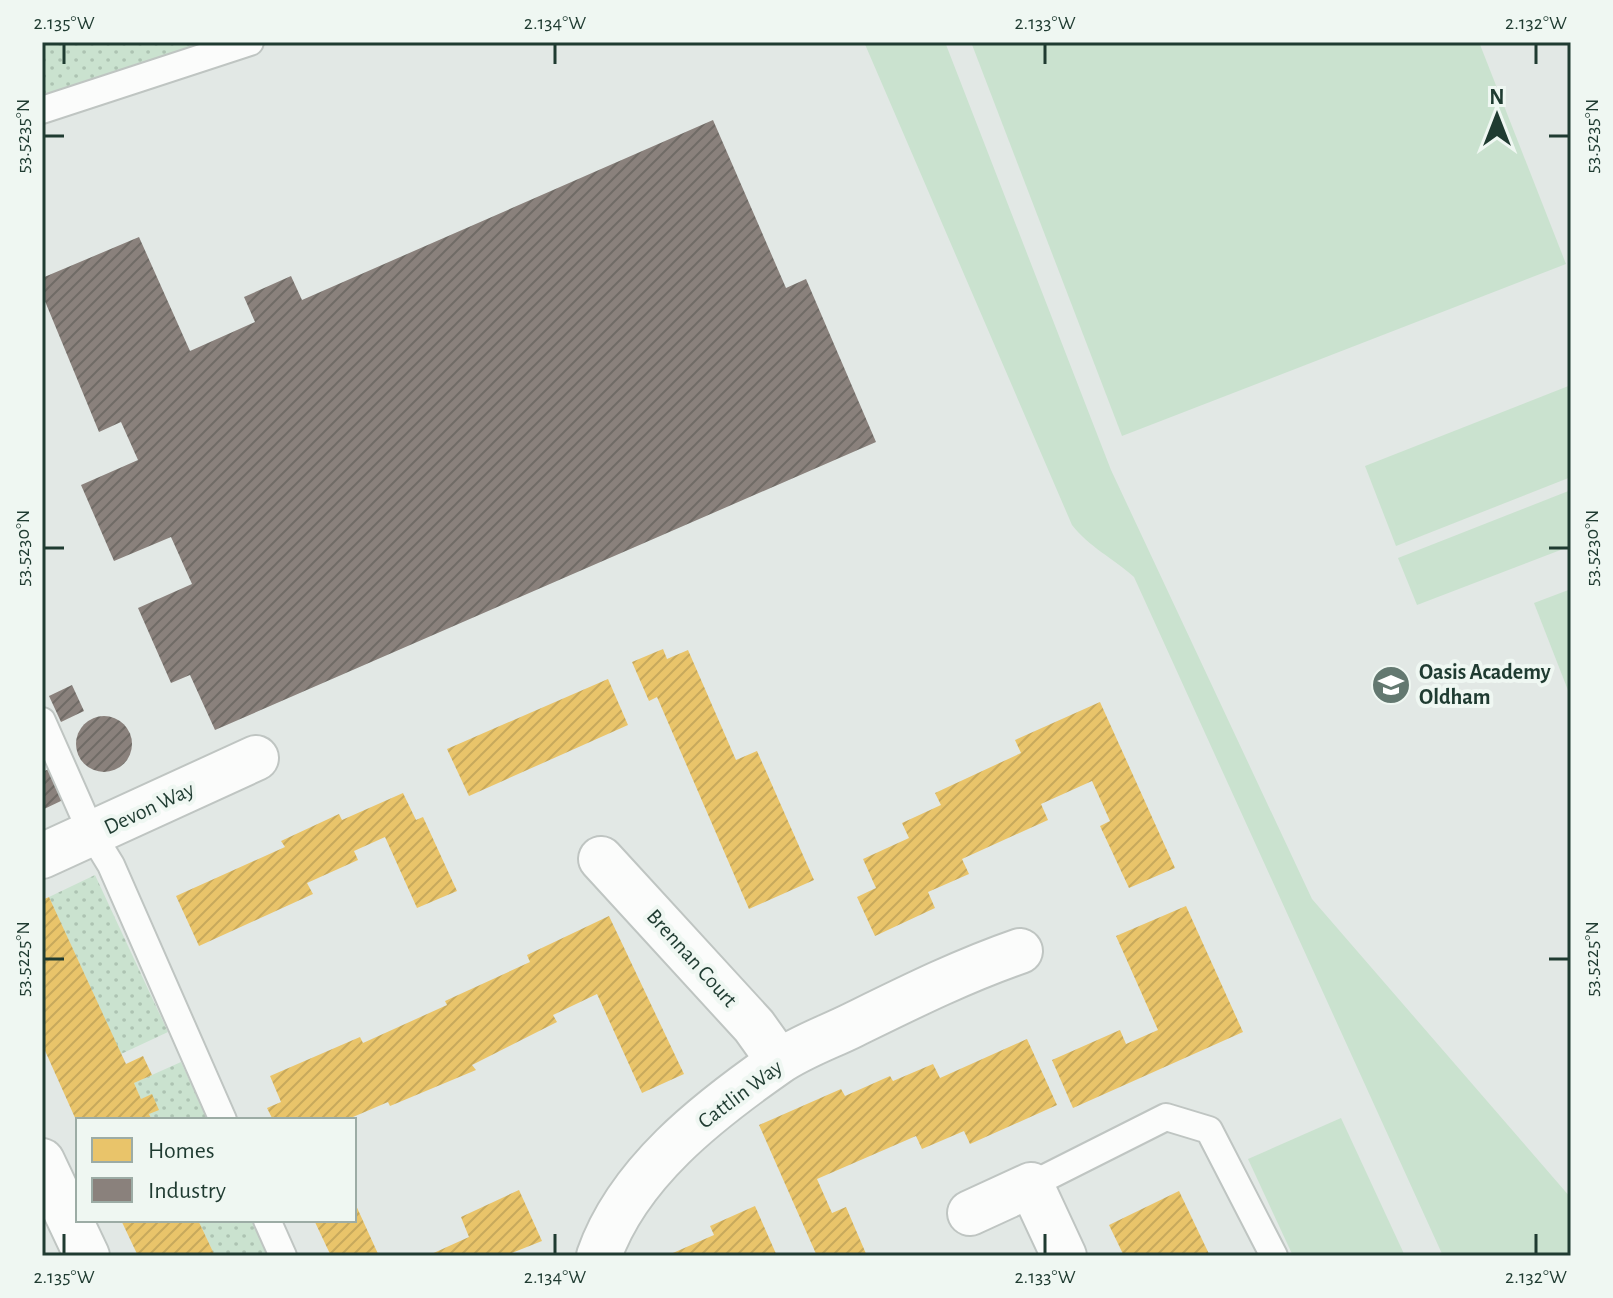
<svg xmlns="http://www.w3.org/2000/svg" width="1613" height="1298" font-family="'Alegreya Sans',sans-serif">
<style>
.green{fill:#cae2cf}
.garden{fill:url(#garden-dots)}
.homes{fill:url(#homes-hatch)}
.industry{fill:url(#industry-hatch)}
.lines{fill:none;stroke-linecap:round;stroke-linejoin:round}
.service-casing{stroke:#bfc5c2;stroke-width:30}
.minor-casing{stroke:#bfc5c2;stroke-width:48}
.tertiary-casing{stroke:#bfc5c2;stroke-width:48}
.service{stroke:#fbfcfb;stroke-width:26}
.minor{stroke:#fbfcfb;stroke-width:44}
.tertiary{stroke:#fbfcfb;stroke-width:44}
.ticks{fill:none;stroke:#1f3b31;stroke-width:3}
.labels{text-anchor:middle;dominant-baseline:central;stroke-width:8;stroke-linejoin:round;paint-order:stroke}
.poi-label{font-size:22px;font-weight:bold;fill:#1f3b31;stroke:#eff7f2;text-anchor:start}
.street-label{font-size:22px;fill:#1f3b31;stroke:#eff7f2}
.neatline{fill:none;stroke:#1f3b31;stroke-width:3}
.ticks-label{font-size:20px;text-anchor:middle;fill:#1f3b31}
</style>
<defs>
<pattern id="garden-dots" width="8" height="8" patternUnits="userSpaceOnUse" patternTransform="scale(2)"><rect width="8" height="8" fill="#cae2cf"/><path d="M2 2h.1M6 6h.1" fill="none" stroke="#adc3b2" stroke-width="1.8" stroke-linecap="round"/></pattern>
<pattern id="homes-hatch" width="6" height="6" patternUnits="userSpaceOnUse" patternTransform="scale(2)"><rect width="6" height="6" fill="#e9c46a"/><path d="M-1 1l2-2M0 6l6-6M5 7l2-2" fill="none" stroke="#c7a95c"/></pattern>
<pattern id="industry-hatch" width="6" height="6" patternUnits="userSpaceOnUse" patternTransform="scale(2)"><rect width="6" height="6" fill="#8a817c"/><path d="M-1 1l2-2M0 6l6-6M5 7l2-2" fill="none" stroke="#706b66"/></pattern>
</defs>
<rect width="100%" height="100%" fill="#e2e8e5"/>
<g class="green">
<path d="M864 42H945L1111 470 1312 899 1571 1198V1256H1443L1134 577C1113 558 1089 547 1072 525Z"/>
<polygon points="971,42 1479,42 1566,264 1122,436"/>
<polygon points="1571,385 1571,477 1396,546 1365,466"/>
<polygon points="1571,490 1571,546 1417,605 1398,558"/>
<polygon points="1571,589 1571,698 1534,603"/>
<polygon points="1341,1118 1405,1256 1293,1256 1248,1159"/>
</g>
<g class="garden">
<polygon points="42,42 207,42 42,96"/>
<polygon points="95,875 168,1032 121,1054 49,897"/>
<polygon points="181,1062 208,1120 152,1120 149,1114 152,1095 141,1099 134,1083"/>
<polygon points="198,1220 252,1220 267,1256 215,1256"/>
</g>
<g class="homes">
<polygon points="663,649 667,659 688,650 736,760 757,751 814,880 749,909 657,697 649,701 632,662"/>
<polygon points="608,679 628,725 469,796 447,749"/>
<polygon points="1100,702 1175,868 1129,888 1100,826 1110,821 1092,781 1041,804 1048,820 962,859 969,874 928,892 935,908 875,936 857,897 876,888 863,859 909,838 902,823 941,805 935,793 1021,753 1015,740"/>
<polygon points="403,793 416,820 423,817 457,891 417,908 385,837 354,851 358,860 307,883 313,894 199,946 176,896 285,847 281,841 339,814 342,820"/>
<polygon points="49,897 126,1064 143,1056 152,1075 134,1083 141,1099 152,1094 159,1110 149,1114 152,1120 76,1120 72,1111 42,1044 42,900"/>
<polygon points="1186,906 1243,1032 1073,1108 1052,1060 1120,1030 1126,1044 1158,1030 1116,936"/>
<polygon points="609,916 684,1074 642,1093 597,994 553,1015 557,1022 472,1065 476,1070 390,1106 388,1102 346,1120 273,1120 267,1108 281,1102 270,1076 360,1037 363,1043 447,1005 445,1001 530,962 527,955"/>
<polygon points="1027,1039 1057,1105 970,1144 964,1131 922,1149 916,1136 817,1179 832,1213 846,1207 867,1256 817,1256 759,1125 841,1089 845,1096 890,1076 893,1081 933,1064 940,1078"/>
<polygon points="519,1190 542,1241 504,1256 427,1256 469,1237 461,1217"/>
<polygon points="1179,1191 1210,1256 1124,1256 1109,1225"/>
<polygon points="354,1201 379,1256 331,1256 314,1220 354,1220"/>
<polygon points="755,1206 777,1256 666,1256 714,1235 710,1226"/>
<polygon points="121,1220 198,1220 215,1256 138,1256"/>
</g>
<g class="industry">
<polygon points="713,120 786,288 806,279 876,442 215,730 190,675 171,683 138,608 192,584 171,537 114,561 81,485 138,460 121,422 99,432 42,294 42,278 139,237 190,351 255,322 244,297 291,276 302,300"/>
<polygon points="72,685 84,711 61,722 49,696"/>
<circle cx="104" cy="744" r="28"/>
<polygon points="49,769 63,800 42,810 42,772"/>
</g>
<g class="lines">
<defs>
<g id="service">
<polyline points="42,110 250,42"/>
<polyline points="42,721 92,834 111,865 223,1120"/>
<polyline points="1031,1185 1166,1117 1209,1130 1274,1256"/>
<polyline points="267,1220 283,1256"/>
</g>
<g id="minor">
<polyline points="42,856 256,758"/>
<polyline points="601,859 754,1026 779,1061"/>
<polyline points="970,1213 1031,1185 1064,1256"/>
<path d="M599 1256C628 1173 707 1112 777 1063 800 1047 829 1037 853 1025 908 998 962 971 1020 951"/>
</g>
<polyline id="tertiary" points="42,1161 87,1256"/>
</defs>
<use href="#service" class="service-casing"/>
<use href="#minor" class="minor-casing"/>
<use href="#tertiary" class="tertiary-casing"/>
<use href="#service" class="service"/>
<use href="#minor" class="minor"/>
<use href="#tertiary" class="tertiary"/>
</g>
<path class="ticks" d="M64 44V64M555 44V64M1045 44V64M1536 44V64M44 136H64M1549 136H1569M44 548H64M1549 548H1569M44 959H64M1549 959H1569M64 1234V1254M555 1234V1254M1045 1234V1254M1536 1234V1254"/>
<defs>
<symbol id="school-disc" viewBox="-11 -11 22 22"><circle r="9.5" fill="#637870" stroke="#eff7f2"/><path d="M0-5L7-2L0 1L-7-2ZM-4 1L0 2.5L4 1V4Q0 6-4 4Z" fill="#fff"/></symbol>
</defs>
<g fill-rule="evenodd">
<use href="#school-disc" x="1369" y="663" width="44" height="44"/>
</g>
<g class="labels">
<g class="poi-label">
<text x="1419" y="672">Oasis Academy<tspan x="1419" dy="25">Oldham</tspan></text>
</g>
<g class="street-label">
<text transform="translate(149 808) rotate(-25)">Devon Way</text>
<text transform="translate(692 958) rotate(48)">Brennan Court</text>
<text transform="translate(740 1094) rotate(-37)">Cattlin Way</text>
</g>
</g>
<rect width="1613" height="1298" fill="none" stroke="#eff7f2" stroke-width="88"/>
<rect x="76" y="1118" width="280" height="104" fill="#eff7f2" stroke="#9caca5" stroke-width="2"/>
<rect x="92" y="1138" width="40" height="24" fill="#e9c46a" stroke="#9caca5" stroke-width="2"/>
<text x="148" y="1158" font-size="24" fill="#1f3b31">Homes</text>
<rect x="92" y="1178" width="40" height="24" fill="#8a817c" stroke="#9caca5" stroke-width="2"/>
<text x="148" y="1198" font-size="24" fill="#1f3b31">Industry</text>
<g transform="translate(1497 116)" stroke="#eff7f2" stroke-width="6" paint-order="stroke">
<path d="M0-6L14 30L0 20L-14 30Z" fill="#1f3b31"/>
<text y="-12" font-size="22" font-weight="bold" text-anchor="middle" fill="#1f3b31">N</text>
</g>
<rect x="44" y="44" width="1525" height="1210" class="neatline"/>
<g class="ticks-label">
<text x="64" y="29">2.135°W</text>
<text x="555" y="29">2.134°W</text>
<text x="1045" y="29">2.133°W</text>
<text x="1536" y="29">2.132°W</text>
<text transform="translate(22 136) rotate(-90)" y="7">53.5235°N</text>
<text transform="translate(1591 136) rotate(-90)" y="7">53.5235°N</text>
<text transform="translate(22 548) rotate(-90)" y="7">53.5230°N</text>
<text transform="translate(1591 548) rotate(-90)" y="7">53.5230°N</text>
<text transform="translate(22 959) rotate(-90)" y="7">53.5225°N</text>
<text transform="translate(1591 959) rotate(-90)" y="7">53.5225°N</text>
<text x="64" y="1283">2.135°W</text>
<text x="555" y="1283">2.134°W</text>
<text x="1045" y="1283">2.133°W</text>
<text x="1536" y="1283">2.132°W</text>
</g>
</svg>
